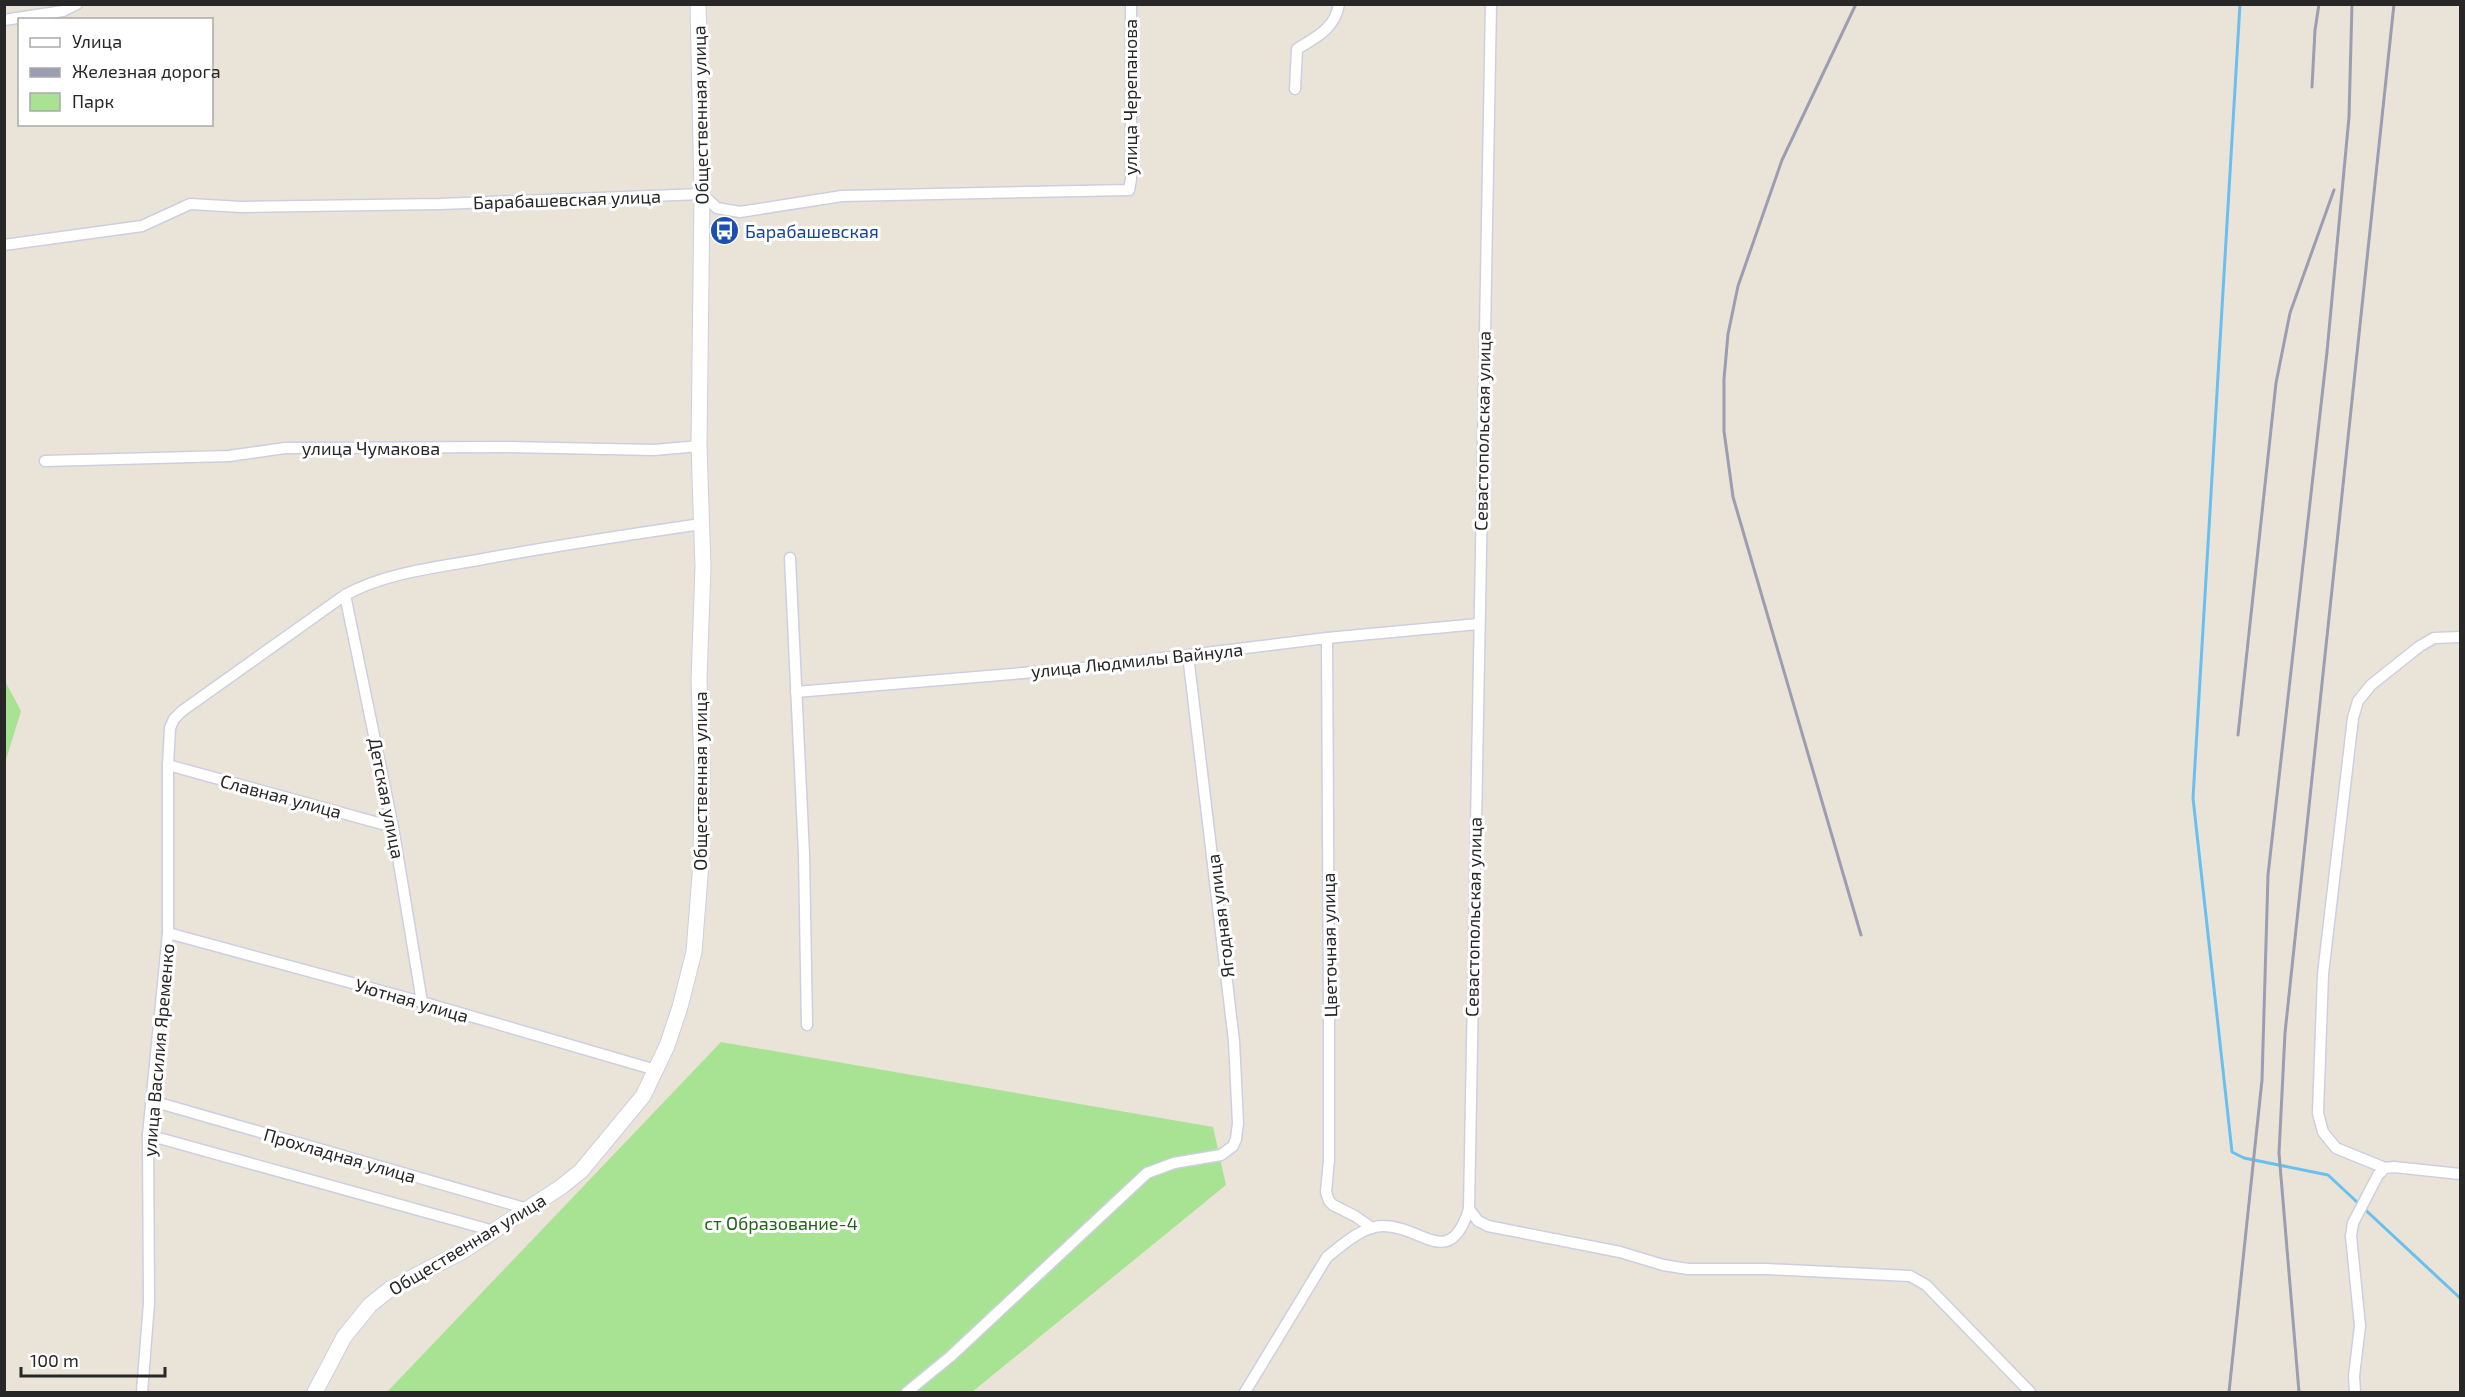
<svg xmlns="http://www.w3.org/2000/svg" width="2465" height="1397" font-family="'Exo 2',sans-serif">
<style>
.green{fill:#a8e293}
.lines{fill:none;stroke-linecap:round;stroke-linejoin:round}
.stream{stroke:#69c0ef;stroke-width:3}
.street-casing{stroke:#cdcfe1;stroke-width:13}
.secondary-casing{stroke:#cdcfe1;stroke-width:17}
.street{stroke:#fff;stroke-width:10}
.secondary{stroke:#fff;stroke-width:15}
.rail{stroke:#9b9db2;stroke-width:3}
.labels{text-anchor:middle;dominant-baseline:central;stroke-width:6;stroke-linejoin:round;paint-order:stroke}
.street-label{font-size:18px;fill:#272727;stroke:#fff}
.transit-label{font-size:18px;fill:#164399;stroke:#fff;text-anchor:start}
.park-label{font-size:18px;fill:#226318;stroke:#fff}
</style>
<rect width="100%" height="100%" fill="#eae4d8"/>
<g class="green">
<polygon points="5,681 21,711 5,763"/>
<polygon points="721,1042 1213,1127 1226,1185 972,1392 387,1392"/>
</g>
<g class="lines">
<polyline class="stream" points="2240,4 2193,798 2232,1152 2244,1158 2328,1175 2460,1298"/>
<defs>
<g id="street">
<polyline points="1491,4 1469,1209 1478,1221 1488,1226 1620,1252 1663,1265 1688,1269 1767,1269 1910,1276 1926,1285 2030,1392"/>
<polyline points="4,20 63,11 77,4"/>
<path d="M1295 89 1297 49C1316 37 1335 29 1339 4"/>
<polyline points="4,245 142,226 190,204 241,207 440,204 702,194 717,208 740,212 842,196 1129,190 1131,179 1131,4"/>
<polyline points="45,461 229,456 285,448 505,447 654,450 699,446"/>
<polyline points="790,558 804,854 807,1025"/>
<polyline points="345,595 393,827 422,1002"/>
<polyline points="1327,638 1329,1015 1329,1160 1326,1192 1329,1201 1333,1205 1355,1216 1372,1228"/>
<polyline points="796,692 1083,668 1327,638 1478,624"/>
<polyline points="168,765 393,827"/>
<polyline points="168,933 422,1002 656,1070"/>
<polyline points="152,1101 528,1209"/>
<polyline points="148,1135 494,1231"/>
<polyline points="2385,1168 2336,1148 2323,1132 2318,1113 2323,974 2353,718 2358,701 2371,685 2420,646 2434,638 2460,637"/>
<path d="M142 1392 149 1303 148 1135 168 933V765L170 728 174 719 182 711 345 595C385 573 433 568 478 560 552 546 626 535 701 524"/>
<polyline points="907,1392 951,1356 1147,1173 1174,1163 1221,1155 1233,1146 1236,1139 1238,1123 1234,1041 1188,655"/>
<path d="M1245 1392 1327 1257C1342 1245 1363 1226 1383 1226 1423 1226 1449 1271 1469 1209"/>
<polyline points="2355,1392 2354,1376 2360,1326 2351,1236 2353,1223 2378,1175 2385,1168 2394,1167 2460,1174"/>
</g>
<polyline id="secondary" points="315,1392 344,1337 370,1305 390,1289 463,1251 561,1187 581,1171 643,1096 667,1046 680,1007 694,952 701,863 702,768 699,680 703,567 699,446 702,194 698,4"/>
</defs>
<use href="#street" class="street-casing"/>
<use href="#secondary" class="secondary-casing"/>
<use href="#street" class="street"/>
<use href="#secondary" class="secondary"/>
<g class="rail">
<polyline points="1856,4 1782,160 1738,286 1728,334 1724,379 1724,431 1733,497 1861,935"/>
<polyline points="2312,87 2315,30 2319,4"/>
<polyline points="2238,735 2276,383 2290,313 2334,190"/>
<polyline points="2229,1392 2262,1080 2268,875 2327,352 2349,117 2352,4"/>
<polyline points="2299,1392 2279,1153 2285,1033 2394,4"/>
</g>
</g>
<defs>
<symbol id="bus-disc" viewBox="-11 -11 22 22"><circle r="9.5" fill="#1a4fb4" stroke="#fff"/><path d="M-5-6H5V4H4V6H2V4H-2V6H-4V4H-5ZM-3.5-4V0h7V-4ZM-3.5 1.2v1.5H-2V1.2ZM2 1.2v1.5H3.5V1.2Z" fill="#fff"/></symbol>
</defs>
<g fill-rule="evenodd">
<use href="#bus-disc" x="708" y="214" width="33" height="33"/>
</g>
<g class="labels">
<g class="street-label">
<text transform="translate(1130 97) rotate(-90)">улица Черепанова</text>
<text transform="translate(700 115) rotate(-91)">Общественная улица</text>
<text transform="translate(567 199) rotate(-2)">Барабашевская улица</text>
<text transform="translate(1482 431) rotate(-89)">Севастопольская улица</text>
<text x="371" y="448">улица Чумакова</text>
<text transform="translate(1137 660) rotate(-6)">улица Людмилы Вайнула</text>
<text transform="translate(700 781) rotate(-90)">Общественная улица</text>
<text transform="translate(281 796) rotate(15)">Славная улица</text>
<text transform="translate(387 798) rotate(79)">Детская улица</text>
<text transform="translate(1220 916) rotate(-97)">Ягодная улица</text>
<text transform="translate(1473 917) rotate(-89)">Севастопольская улица</text>
<text transform="translate(1329 945) rotate(-91)">Цветочная улица</text>
<text transform="translate(412 1000) rotate(16)">Уютная улица</text>
<text transform="translate(158 1050) rotate(-85)">улица Василия Яременко</text>
<text transform="translate(340 1155) rotate(16)">Прохладная улица</text>
<text transform="translate(467 1244) rotate(-31)">Общественная улица</text>
</g>
<g class="transit-label">
<text x="745" y="231">Барабашевская</text>
</g>
<g class="park-label">
<text x="781" y="1223">ст Образование-4</text>
</g>
</g>
<rect width="2465" height="1397" fill="none" stroke="#272727" stroke-width="12"/>
<rect x="18" y="18" width="195" height="108" fill="#ffffff" stroke="#a9a9a9" stroke-width="1.5"/>
<rect x="30" y="38" width="30" height="9" fill="#ffffff" stroke="#a9a9a9" stroke-width="1.5"/>
<text x="72" y="48" font-size="18" fill="#272727">Улица</text>
<rect x="30" y="68" width="30" height="9" fill="#9b9db2" stroke="#a9a9a9" stroke-width="1.5"/>
<text x="72" y="78" font-size="18" fill="#272727">Железная дорога</text>
<rect x="30" y="93" width="30" height="18" fill="#a8e293" stroke="#a9a9a9" stroke-width="1.5"/>
<text x="72" y="108" font-size="18" fill="#272727">Парк</text>
<path d="M21 1367v9h144v-9" fill="none" stroke="#272727" stroke-width="3"/>
<text x="30" y="1367" font-size="18" fill="#272727" stroke="#ffffff" stroke-width="4.5" paint-order="stroke">100 m</text>
</svg>
